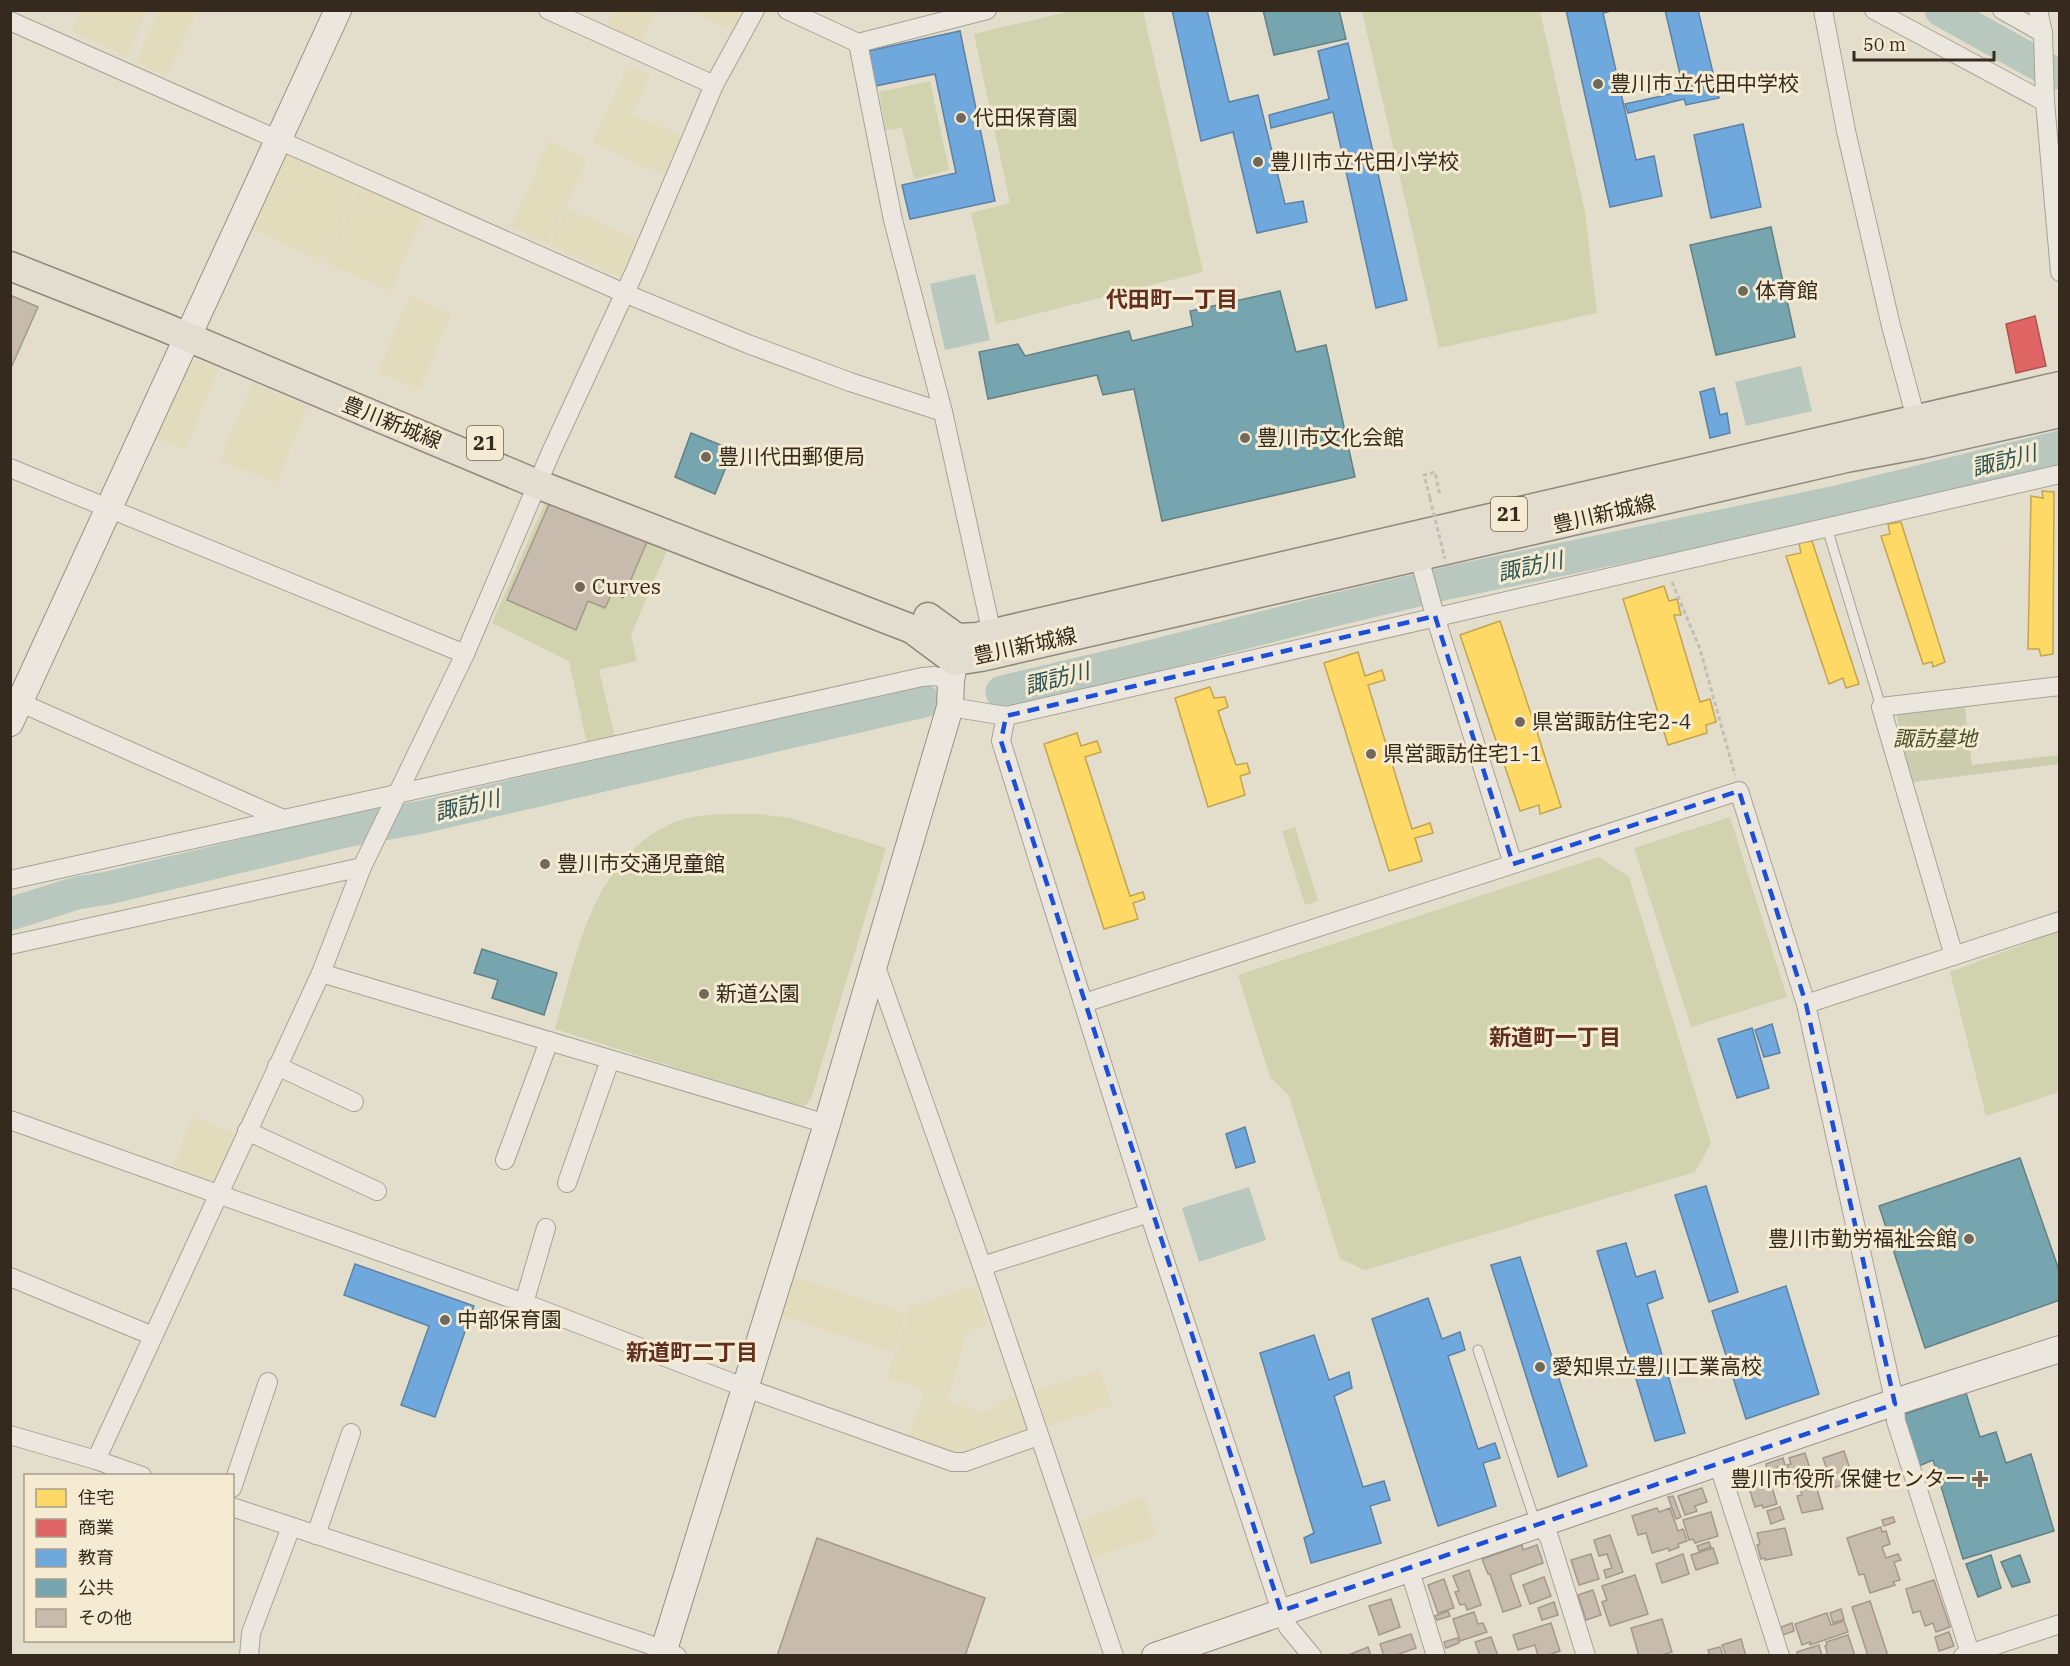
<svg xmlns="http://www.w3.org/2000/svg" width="2070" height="1666" viewBox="0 0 2070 1666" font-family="'IBM Plex Serif','Noto Sans JP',serif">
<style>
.farmland{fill:#e2dcbd}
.green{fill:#d1d3af}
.cemetery{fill:#ccccaf}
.water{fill:#b8c8be}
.homes{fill:#ffd966;stroke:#c3a450;stroke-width:1.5}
.shops{fill:#e06666;stroke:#ad5450;stroke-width:1.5}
.schools{fill:#6fa8dc;stroke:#5e82a3;stroke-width:1.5}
.public{fill:#76a5af;stroke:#638084;stroke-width:1.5}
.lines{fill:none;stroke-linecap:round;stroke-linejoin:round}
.river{stroke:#b8c8be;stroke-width:33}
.building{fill:#c7bbad;stroke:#a3998c;stroke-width:1.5}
.lane-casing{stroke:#a8a296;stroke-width:11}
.street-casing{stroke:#a8a296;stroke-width:20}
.secondary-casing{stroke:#989185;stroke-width:28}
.primary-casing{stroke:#8e877c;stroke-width:31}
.path{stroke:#c4beb5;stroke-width:3;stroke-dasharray:4.5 3;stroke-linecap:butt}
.lane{stroke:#ebe7de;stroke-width:9}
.street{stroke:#ebe7de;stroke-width:18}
.secondary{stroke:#ebe7de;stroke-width:26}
.primary{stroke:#e2ddcf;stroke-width:28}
.path-bridge{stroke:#c4beb5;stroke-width:3;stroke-dasharray:4.5 3;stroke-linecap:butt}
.marked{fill:none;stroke:#1d4ed8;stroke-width:4.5;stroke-dasharray:12 8;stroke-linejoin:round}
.poi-dot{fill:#73695b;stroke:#f4ebd2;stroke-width:2}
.labels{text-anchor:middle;stroke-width:6;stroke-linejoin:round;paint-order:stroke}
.shield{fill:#f4ebd2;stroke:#6f6454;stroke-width:1.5}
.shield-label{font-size:20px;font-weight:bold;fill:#362a1e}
.poi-label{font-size:21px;fill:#362a1e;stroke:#f4ebd2;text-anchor:start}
.street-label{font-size:21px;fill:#362a1e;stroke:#f4ebd2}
.park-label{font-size:21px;font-style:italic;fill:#465226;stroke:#f4ebd2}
.neighbourhood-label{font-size:22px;font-weight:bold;fill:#612f1f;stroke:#f4ebd2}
.water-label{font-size:22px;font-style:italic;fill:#2e5554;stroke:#f4ebd2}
</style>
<rect width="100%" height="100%" fill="#e3ddcc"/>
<g class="farmland">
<polygon points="159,10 197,11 166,76 135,62"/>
<polygon points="80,11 146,10 147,11 127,57 71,31"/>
<polygon points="614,11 656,11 641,44 606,28"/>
<polygon points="692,11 742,10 742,11 732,31"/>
<polygon points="628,65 650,75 632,114 681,136 663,175 593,143"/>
<polygon points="549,141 587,159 548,244 511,227"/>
<polygon points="291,154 358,183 325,262 250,228 281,158"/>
<polygon points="360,184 424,212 391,291 326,263"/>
<polygon points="566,208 639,241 622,278 550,245"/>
<polygon points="409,296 451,313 420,389 378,372"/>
<polygon points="198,360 218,370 185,450 157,439 189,365"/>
<polygon points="252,383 308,406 276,483 220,460"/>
<polygon points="193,1117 235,1133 216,1178 210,1181 172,1166"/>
<polygon points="792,1276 906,1313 893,1352 779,1315"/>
<polygon points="976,1286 988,1326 967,1331 948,1399 887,1377 910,1307"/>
<polygon points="1100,1370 1112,1405 1047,1426 1035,1391"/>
<polygon points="924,1393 984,1413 1016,1395 1027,1425 1023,1436 957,1456 907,1439"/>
<polygon points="1143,1497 1157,1535 1093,1558 1079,1521"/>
</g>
<g class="green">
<polygon points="1075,10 1143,11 1203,272 996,324 971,213 1010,203 974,34"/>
<polygon points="1362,11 1540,11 1585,212 1597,313 1439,348"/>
<polygon points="930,81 949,170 914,179 902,128 886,130 879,92"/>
<polygon points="547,498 667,550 631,635 637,661 599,670 615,737 587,744 569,661 492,623"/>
<path d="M758 814 791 818 886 848 811 1099 802 1108 555 1029C576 959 590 870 659 830 667 826 676 821 684 819 708 813 733 814 758 814Z"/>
<polygon points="1730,817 1787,997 1691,1027 1634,848"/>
<polygon points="1295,827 1318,901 1305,905 1282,831"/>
<polygon points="1599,857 1629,877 1711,1143 1695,1172 1365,1270 1340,1259 1289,1096 1270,1077 1238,975"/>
<polygon points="2059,931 2059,1092 1986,1116 1950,972"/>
</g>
<polygon class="cemetery" points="1964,701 1972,765 2059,755 2059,764 1905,783 1896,708"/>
<g class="water">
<polygon points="975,274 990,340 945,350 930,284"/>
<polygon points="1801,366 1812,411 1746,426 1735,382"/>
<polygon points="1249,1187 1266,1240 1199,1262 1182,1208"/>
</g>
<g class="homes">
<polygon points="2042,491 2054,492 2053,654 2041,656 2039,649 2028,649 2031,496 2043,498"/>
<polygon points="1901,522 1945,662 1933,667 1932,662 1923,664 1881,536 1890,534 1888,524"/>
<polygon points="1812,541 1859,684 1846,688 1843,678 1829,684 1786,556 1801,553 1799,543"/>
<polygon points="1664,586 1669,601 1677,599 1681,615 1674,615 1700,702 1710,699 1716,722 1706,725 1707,733 1668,745 1623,599"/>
<polygon points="1500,621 1532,717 1546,713 1551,727 1537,732 1561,807 1540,814 1539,805 1520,811 1460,635"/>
<polygon points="1358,652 1365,676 1382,670 1385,680 1368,685 1412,829 1430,823 1433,833 1415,838 1422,861 1389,871 1324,663"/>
<polygon points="1210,687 1214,698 1225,697 1228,707 1218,711 1236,765 1247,763 1250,773 1240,776 1245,795 1208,807 1175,698"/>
<polygon points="1077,733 1081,746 1097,741 1101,752 1085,757 1130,896 1143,892 1145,899 1133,903 1138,919 1104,929 1044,744"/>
</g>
<polygon class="shops" points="2035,316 2046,366 2016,373 2006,324"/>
<g class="schools">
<polygon points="1172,10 1207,10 1229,102 1258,95 1285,204 1303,201 1307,222 1257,233 1233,132 1201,141"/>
<polygon points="1566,10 1615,10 1603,13 1636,160 1654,156 1662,196 1610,207"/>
<polygon points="1665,10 1698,10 1719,98 1686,105 1684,99 1628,113 1625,104 1684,91"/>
<polygon points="960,31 995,201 910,219 902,185 956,173 935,74 875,86 868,51"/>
<polygon points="1348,43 1407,300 1376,308 1333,112 1271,128 1269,115 1329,99 1318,51"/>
<polygon points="1743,124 1761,207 1711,218 1694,135"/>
<polygon points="1714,388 1720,415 1727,413 1730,433 1710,438 1700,392"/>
<polygon points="1772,1024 1780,1053 1764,1057 1755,1030"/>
<polygon points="1752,1028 1769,1088 1737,1098 1718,1039"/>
<polygon points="1245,1127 1255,1162 1236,1168 1226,1134"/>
<polygon points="1706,1186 1738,1292 1709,1302 1675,1195"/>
<polygon points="1626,1243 1636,1277 1655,1271 1663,1298 1647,1304 1685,1433 1655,1441 1597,1251"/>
<polygon points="1520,1257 1587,1466 1558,1477 1491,1265"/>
<polygon points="355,1264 474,1306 435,1417 401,1405 429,1326 344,1295"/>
<polygon points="1786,1286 1819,1394 1746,1419 1712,1311"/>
<polygon points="1428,1298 1442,1339 1460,1332 1465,1350 1448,1356 1478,1449 1495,1443 1500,1458 1483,1463 1496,1506 1438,1526 1372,1319"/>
<polygon points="1314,1335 1329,1380 1349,1372 1352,1388 1334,1396 1363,1487 1384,1481 1390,1500 1370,1506 1381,1543 1311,1563 1304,1538 1314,1533 1260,1353"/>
</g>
<g class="public">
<polygon points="1263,10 1339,10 1346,39 1274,55"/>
<polygon points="1771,227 1795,337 1716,355 1690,245"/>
<polygon points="1280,291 1296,352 1326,345 1355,477 1162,521 1134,389 1103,395 1097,375 988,399 979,352 1018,344 1025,356 1129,331 1132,341 1193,326 1190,311"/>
<polygon points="691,433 733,450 715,494 675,477"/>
<polygon points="482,949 557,973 544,1015 492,998 498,980 474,973"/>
<polygon points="2020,1158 2060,1273 2060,1300 1925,1348 1879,1206"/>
<polygon points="1966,1393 1980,1437 1996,1432 2006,1463 2031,1454 2054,1531 1963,1559 1933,1460 1919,1466 1902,1415"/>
<polygon points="1991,1555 2001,1588 1978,1597 1966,1564"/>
<polygon points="2020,1555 2030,1582 2012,1587 2001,1562"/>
</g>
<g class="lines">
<g class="river">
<polyline points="1941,10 2054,73"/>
<polyline points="1002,692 1137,660 1325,612 1452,582 1837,502 2060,447"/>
<polyline points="10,914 77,893 108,888 350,830 422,817 924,701"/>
</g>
</g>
<g class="building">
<polygon points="10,295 38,307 10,370"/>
<polygon points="551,500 647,542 623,598 612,593 605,608 588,601 576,630 507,600"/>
<polygon points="1844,1451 1854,1481 1833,1488 1823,1458"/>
<polygon points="1805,1453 1813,1478 1793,1484 1787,1465 1791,1464 1789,1458"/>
<polygon points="1783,1458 1785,1465 1768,1471 1766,1464"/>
<polygon points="1762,1470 1764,1475 1768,1474 1777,1504 1763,1508 1762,1505 1755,1507 1745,1475"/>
<polygon points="1815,1483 1823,1509 1802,1513 1797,1496 1802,1495 1800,1487"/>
<polygon points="1702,1488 1707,1502 1695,1506 1697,1511 1685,1515 1678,1496"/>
<polygon points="1673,1496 1681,1517 1676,1519 1668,1497"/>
<polygon points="1780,1507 1784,1519 1771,1524 1767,1511"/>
<polygon points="1657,1508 1659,1512 1670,1508 1678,1531 1683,1529 1687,1541 1678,1544 1679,1547 1669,1551 1668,1548 1652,1553 1646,1533 1638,1535 1632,1516"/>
<polygon points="1711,1512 1718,1536 1695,1543 1693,1539 1689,1540 1683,1520"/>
<polygon points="1893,1517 1895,1522 1884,1526 1882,1520"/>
<polygon points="1881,1527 1882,1532 1886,1531 1890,1544 1882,1547 1886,1558 1898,1554 1901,1560 1894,1562 1900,1580 1893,1582 1895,1585 1870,1593 1864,1574 1859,1575 1847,1538"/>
<polygon points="1785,1528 1792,1555 1765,1560 1765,1558 1761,1559 1757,1545 1760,1544 1757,1533"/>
<polygon points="1610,1535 1623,1572 1606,1578 1604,1570 1612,1568 1607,1554 1599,1556 1594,1540"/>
<polygon points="817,1538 985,1598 965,1656 777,1656"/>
<polygon points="1709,1542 1711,1547 1699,1551 1697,1546"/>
<polygon points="1522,1545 1523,1550 1537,1545 1543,1563 1510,1575 1521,1606 1503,1612 1490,1574 1488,1574 1482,1559"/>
<polygon points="1713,1548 1718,1563 1696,1570 1691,1555"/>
<polygon points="1591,1554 1599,1579 1579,1585 1571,1560"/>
<polygon points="1683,1554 1689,1574 1662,1583 1656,1564"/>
<polygon points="1469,1570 1481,1605 1467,1610 1465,1604 1460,1605 1455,1592 1459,1591 1453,1576"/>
<polygon points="1635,1575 1648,1614 1610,1626 1602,1602 1607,1600 1602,1586"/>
<polygon points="1544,1577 1551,1596 1530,1604 1523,1585"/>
<polygon points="1444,1579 1454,1608 1438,1613 1428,1585"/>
<polygon points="1934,1580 1950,1627 1936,1632 1933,1623 1925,1626 1920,1611 1913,1613 1906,1589"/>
<polygon points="1593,1590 1601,1615 1586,1620 1578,1595"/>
<polygon points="1391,1599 1400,1627 1379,1635 1369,1606"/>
<polygon points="1870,1601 1888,1656 1868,1656 1852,1607"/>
<polygon points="1554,1602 1558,1615 1542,1620 1538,1608"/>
<polygon points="1841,1609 1844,1619 1833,1623 1830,1613"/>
<polygon points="1448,1611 1450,1616 1437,1620 1435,1616"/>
<polygon points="1474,1612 1478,1624 1483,1623 1487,1632 1460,1641 1453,1619"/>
<polygon points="1827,1613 1831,1625 1844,1621 1848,1632 1810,1645 1810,1642 1802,1645 1795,1624"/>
<polygon points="1662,1619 1672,1652 1659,1656 1639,1656 1631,1628"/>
<polygon points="1551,1623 1560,1651 1546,1656 1538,1656 1535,1645 1518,1650 1513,1635"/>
<polygon points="1792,1623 1794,1631 1783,1635 1781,1627"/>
<polygon points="1949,1632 1954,1646 1939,1651 1935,1637"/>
<polygon points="1411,1634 1416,1648 1394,1656 1384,1656 1380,1644"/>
<polygon points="1848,1635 1855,1656 1828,1656 1825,1646 1827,1645 1826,1642"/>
<polygon points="1491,1637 1498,1656 1480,1656 1475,1642"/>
<polygon points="1457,1638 1459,1643 1446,1648 1444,1642"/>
<polygon points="1741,1639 1746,1656 1726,1656 1722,1645"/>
<polygon points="1819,1645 1822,1656 1798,1656 1797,1652"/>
<polygon points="1368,1647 1371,1656 1346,1656"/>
<polygon points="1720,1647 1723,1656 1710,1656 1708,1650"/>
</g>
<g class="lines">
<defs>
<g id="lane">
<polyline points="1827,528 1881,707"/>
<polyline points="1478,1350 1533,1515 1538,1523"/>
</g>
<g id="street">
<polyline points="548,10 714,85"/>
<polyline points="787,10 858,43 987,10"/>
<polyline points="1823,10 1846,131 1891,326 1919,430"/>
<polyline points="1874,10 2045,102 2043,33 2038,10"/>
<polyline points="2002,10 2043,33"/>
<polyline points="10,21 624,293 748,344 850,382 943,412"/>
<polyline points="858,43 893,220 943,412 992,634"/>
<polyline points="2045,102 2060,272"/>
<polyline points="10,468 465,654"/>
<polyline points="1416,546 1435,616 1513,864"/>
<polyline points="10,698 283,819"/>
<polyline points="950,707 1006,716 2060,474"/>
<polyline points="1006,716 1001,741 1149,1213 1281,1611 1288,1627 1312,1656"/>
<polyline points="10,880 922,677 935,676 951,681"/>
<polyline points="10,945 362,867"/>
<polyline points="1954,956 1881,707 2060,686"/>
<polyline points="875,964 982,1266 1114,1656"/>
<polyline points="321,973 827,1124"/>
<polyline points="1084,1003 1739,791 1806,1004 1895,1404 1896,1421 1971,1656"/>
<polyline points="1806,1004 2060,921"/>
<polyline points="277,1066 354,1102"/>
<polyline points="10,1120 524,1303 746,1388 953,1462 965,1462 1038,1436"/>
<polyline points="247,1131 377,1191"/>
<polyline points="505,1160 549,1041"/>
<polyline points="567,1183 610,1060"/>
<polyline points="982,1266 1149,1213"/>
<polyline points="10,1277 153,1336"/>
<polyline points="524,1303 546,1228"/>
<polyline points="10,1435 96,1460 142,1476"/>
<polyline points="96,1460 321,973 362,867 465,654 551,452 635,271 714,85 755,10"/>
<polyline points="1718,1463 1780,1656"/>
<polyline points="232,1488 268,1382"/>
<polyline points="232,1507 648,1644 677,1656"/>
<polyline points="1540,1525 1549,1537 1586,1656"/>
<polyline points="316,1535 351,1433"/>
<polyline points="1409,1568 1436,1656"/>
<polyline points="249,1656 251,1633 291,1527"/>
<polyline points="1963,1656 2060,1624"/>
</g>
<g id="secondary">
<polyline points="10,723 338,10"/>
<polyline points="662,1656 827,1124 950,707 951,681 957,640"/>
<polyline points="1155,1656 1907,1398 2060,1349"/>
</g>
<g id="primary">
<polyline points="10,266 159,325 537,484 912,629 955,661 981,657 1846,458 1922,444 2060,413"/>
<polyline points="928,617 957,638 977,637 2060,386"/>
</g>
</defs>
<use href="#lane" class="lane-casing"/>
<use href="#street" class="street-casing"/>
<use href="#secondary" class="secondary-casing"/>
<use href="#primary" class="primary-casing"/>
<g class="path">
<polyline points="1430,498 1424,475 1435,472 1440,496"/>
<polyline points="1659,524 1662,547"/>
<polyline points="1672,582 1700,649 1735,775"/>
</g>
<use href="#lane" class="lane"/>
<use href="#street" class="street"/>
<use href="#secondary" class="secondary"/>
<use href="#primary" class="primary"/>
<polyline class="path-bridge" points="1430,498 1445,559"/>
</g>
<path class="marked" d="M1435 616 1513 864 1739 791 1806 1004 1895 1404 1281 1611 1001 741 1006 716Z"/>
<g class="poi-dot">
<circle cx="1598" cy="84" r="6"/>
<circle cx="961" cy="118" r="6"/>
<circle cx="1258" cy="162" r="6"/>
<circle cx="1743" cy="291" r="6"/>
<circle cx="1245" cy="438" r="6"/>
<circle cx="706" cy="457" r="6"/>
<circle cx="580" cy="587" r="6"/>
<circle cx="1520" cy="722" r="6"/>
<circle cx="1371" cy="754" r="6"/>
<circle cx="545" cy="864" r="6"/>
<circle cx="704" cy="994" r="6"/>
<circle cx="1969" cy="1239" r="6"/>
<circle cx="445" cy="1320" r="6"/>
<circle cx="1540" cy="1367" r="6"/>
<path d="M1977 1470h6v6h6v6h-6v6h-6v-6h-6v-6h6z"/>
</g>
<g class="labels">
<g class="shield">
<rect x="467" y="426" width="36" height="34" rx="4.5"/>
<rect x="1491" y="497" width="36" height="34" rx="4.5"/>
</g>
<g class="shield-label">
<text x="485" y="450">21</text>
<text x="1509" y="521">21</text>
</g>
<g class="poi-label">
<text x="1610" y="91">豊川市立代田中学校</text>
<text x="973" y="125">代田保育園</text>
<text x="1270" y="169">豊川市立代田小学校</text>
<text x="1755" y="298">体育館</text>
<text x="1257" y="445">豊川市文化会館</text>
<text x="718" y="464">豊川代田郵便局</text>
<text x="592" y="594">Curves</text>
<text x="1532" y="729">県営諏訪住宅2-4</text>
<text x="1383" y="761">県営諏訪住宅1-1</text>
<text x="557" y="871">豊川市交通児童館</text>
<text x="716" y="1001">新道公園</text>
<text x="1957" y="1246" text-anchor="end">豊川市勤労福祉会館</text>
<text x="457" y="1327">中部保育園</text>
<text x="1552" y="1374">愛知県立豊川工業高校</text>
<text x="1966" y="1486" text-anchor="end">豊川市役所 保健センター</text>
</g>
<g class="street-label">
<text transform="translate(392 423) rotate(22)" y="7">豊川新城線</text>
<text transform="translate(1604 514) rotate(-13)" y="7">豊川新城線</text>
<text transform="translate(1025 646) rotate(-12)" y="7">豊川新城線</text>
</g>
<g class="park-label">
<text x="1935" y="746">諏訪墓地</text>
</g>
<g class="neighbourhood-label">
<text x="1172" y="307">代田町一丁目</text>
<text x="1555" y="1045">新道町一丁目</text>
<text x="692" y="1360">新道町二丁目</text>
</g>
<g class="water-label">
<text transform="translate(2004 460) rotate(-14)" y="8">諏訪川</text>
<text transform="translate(1530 566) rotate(-12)" y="8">諏訪川</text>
<text transform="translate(1057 678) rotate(-14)" y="8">諏訪川</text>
<text transform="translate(467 805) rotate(-13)" y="8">諏訪川</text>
</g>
</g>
<rect width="2070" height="1666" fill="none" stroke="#362a1e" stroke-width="24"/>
<rect x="24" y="1474" width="210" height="168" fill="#f4ebd2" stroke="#a89e8a" stroke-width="1.5"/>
<rect x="36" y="1489" width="30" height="18" fill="#ffd966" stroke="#a89e8a" stroke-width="1.5"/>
<text x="78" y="1504" font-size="18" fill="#362a1e">住宅</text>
<rect x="36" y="1519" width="30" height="18" fill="#e06666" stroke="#a89e8a" stroke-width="1.5"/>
<text x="78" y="1534" font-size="18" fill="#362a1e">商業</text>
<rect x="36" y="1549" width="30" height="18" fill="#6fa8dc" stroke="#a89e8a" stroke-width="1.5"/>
<text x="78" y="1564" font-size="18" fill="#362a1e">教育</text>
<rect x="36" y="1579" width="30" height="18" fill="#76a5af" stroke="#a89e8a" stroke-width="1.5"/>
<text x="78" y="1594" font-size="18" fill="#362a1e">公共</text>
<rect x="36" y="1609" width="30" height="18" fill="#c7bbad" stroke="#a89e8a" stroke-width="1.5"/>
<text x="78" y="1624" font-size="18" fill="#362a1e">その他</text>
<path d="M1854 51v9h140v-9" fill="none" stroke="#362a1e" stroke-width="3"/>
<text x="1863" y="51" font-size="18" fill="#362a1e" stroke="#f4ebd2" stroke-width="4.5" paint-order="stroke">50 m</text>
</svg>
